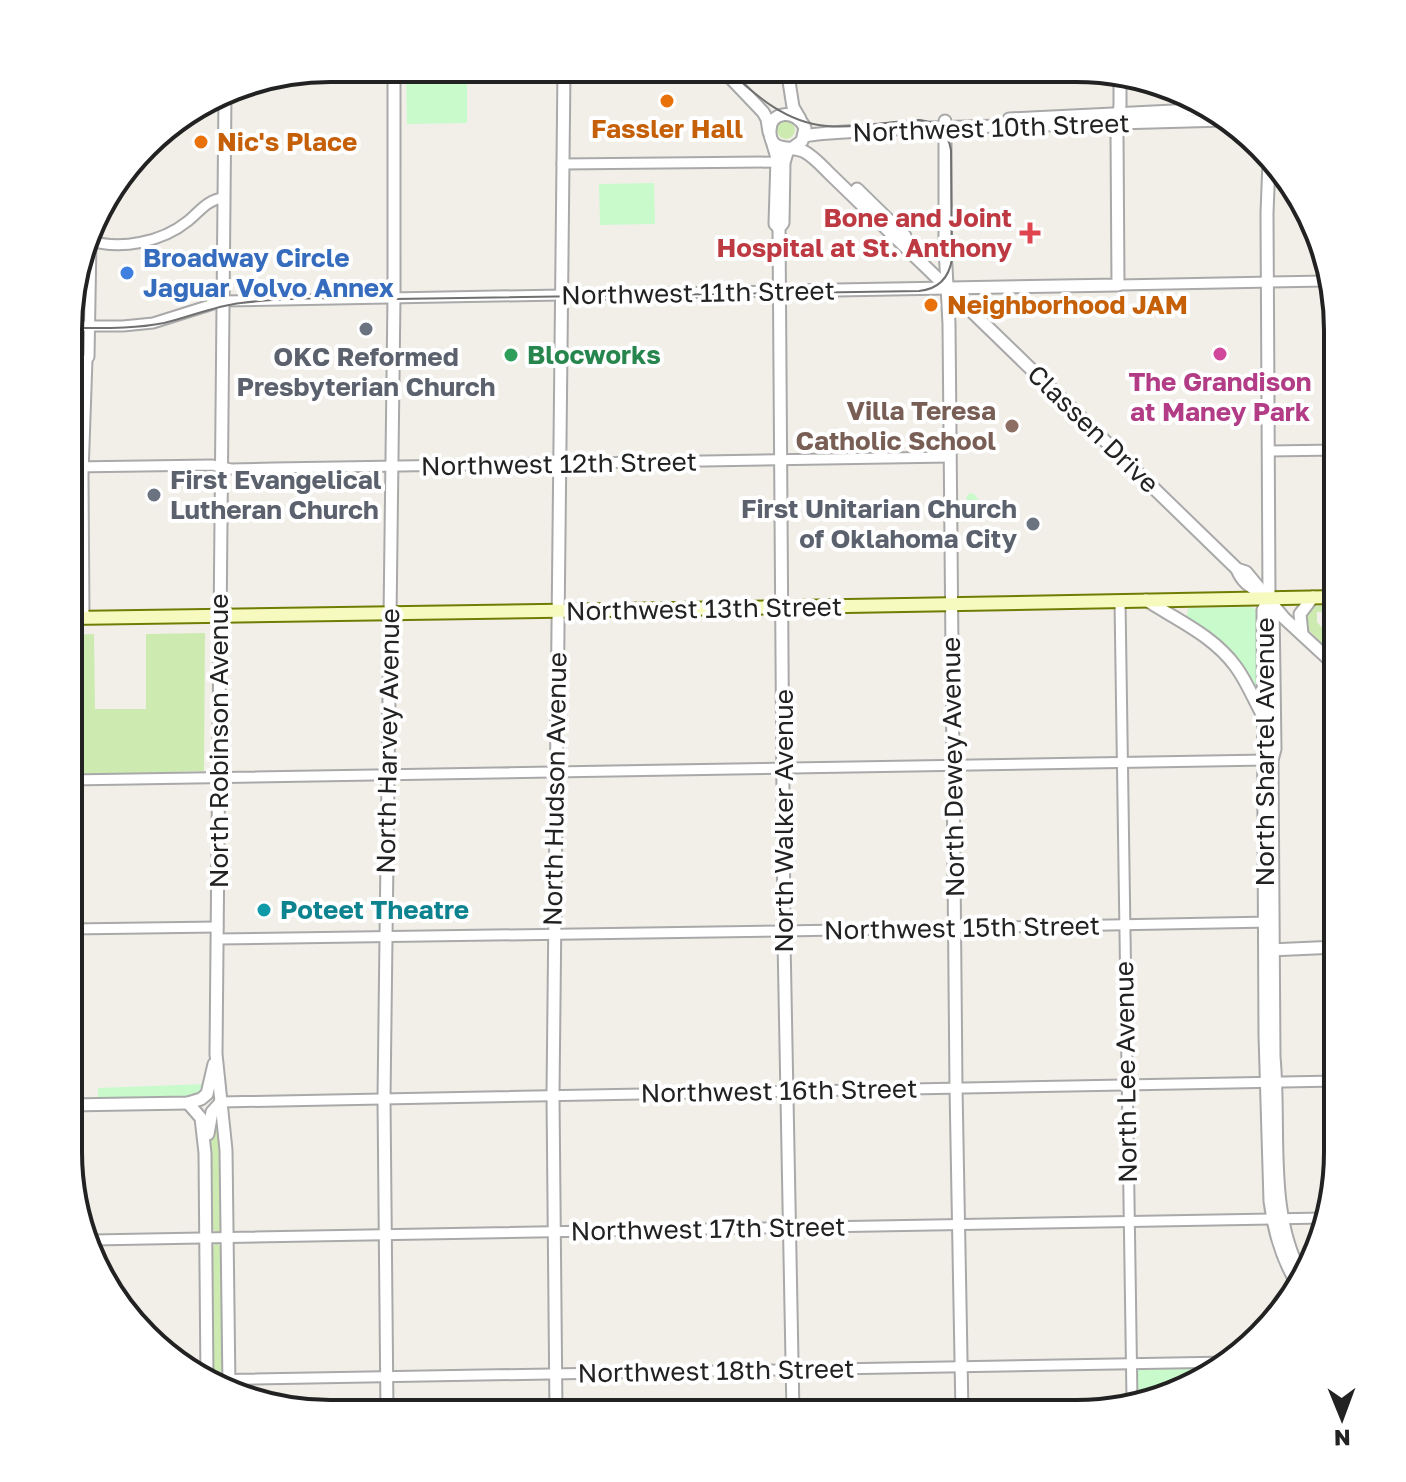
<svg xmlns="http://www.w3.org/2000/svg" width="1406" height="1482" viewBox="0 0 1406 1482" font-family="'Golos Text',sans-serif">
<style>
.grass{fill:#cdebb0}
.park{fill:#c8facc}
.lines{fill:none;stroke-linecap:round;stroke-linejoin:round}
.minor-casing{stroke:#a9a9a9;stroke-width:13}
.tertiary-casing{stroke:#a9a9a9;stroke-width:15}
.secondary-casing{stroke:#707d05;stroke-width:16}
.minor{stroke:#fff;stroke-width:9}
.tertiary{stroke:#fff;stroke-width:11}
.secondary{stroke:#f7fabf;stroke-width:12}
.tram{stroke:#707070;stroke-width:2}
.food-dot{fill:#e8710a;stroke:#fff;stroke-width:3}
.health-dot{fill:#e0444e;stroke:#fff;stroke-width:3}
.shop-dot{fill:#3f7fe0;stroke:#fff;stroke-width:3}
.worship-dot{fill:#6b7280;stroke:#fff;stroke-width:3}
.hotel-dot{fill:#d1479c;stroke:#fff;stroke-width:3}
.leisure-dot{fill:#2e9e5b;stroke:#fff;stroke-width:3}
.education-dot{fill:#8d6e63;stroke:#fff;stroke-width:3}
.culture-dot{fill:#0f9aa8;stroke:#fff;stroke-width:3}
.labels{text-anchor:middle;stroke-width:8;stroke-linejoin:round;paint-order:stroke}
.street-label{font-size:26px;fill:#222;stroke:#fff}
.food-label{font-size:26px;font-weight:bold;fill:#c56008;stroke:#fff;text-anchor:start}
.health-label{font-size:26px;font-weight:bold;fill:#be3a42;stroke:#fff;text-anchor:end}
.shop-label{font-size:26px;font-weight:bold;fill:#366cbe;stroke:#fff;text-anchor:start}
.leisure-label{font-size:26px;font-weight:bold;fill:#27864d;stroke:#fff;text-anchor:start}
.worship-label{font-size:26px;font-weight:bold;fill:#5b616d;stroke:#fff}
.hotel-label{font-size:26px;font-weight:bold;fill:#b23c85;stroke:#fff}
.education-label{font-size:26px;font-weight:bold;fill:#785e54;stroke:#fff;text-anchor:end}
.culture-label{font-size:26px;font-weight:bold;fill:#0d838f;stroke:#fff;text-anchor:start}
.rim{fill:none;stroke:#222;stroke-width:4}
</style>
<rect width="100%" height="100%" fill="#f2efe9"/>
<g class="grass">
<circle cx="786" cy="130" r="9"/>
<polygon points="1325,605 1328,607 1329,612 1317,612 1317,622 1336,644 1336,651 1333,655 1304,625 1306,610 1314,606"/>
<polygon points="205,633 204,771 70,775 71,635 94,634 95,709 146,709 146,634"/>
<polygon points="215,1120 223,1156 223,1229 218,1232 212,1230 210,1227 209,1156"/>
<polygon points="215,1244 218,1244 223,1249 224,1369 220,1372 212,1369 210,1251"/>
</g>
<g class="park">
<polygon points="406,70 467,70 467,123 407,124"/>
<polygon points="654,183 655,224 600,225 599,184"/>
<polygon points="970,493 974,494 984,507 972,519 964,510 967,496"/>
<polygon points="1251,607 1258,610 1260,692 1257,693 1187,616 1188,609 1191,608"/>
<polygon points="207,1084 203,1093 190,1098 98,1099 98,1088"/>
<polygon points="1225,1367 1222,1370 1136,1399 1136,1369 1139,1368"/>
</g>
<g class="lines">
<defs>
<g id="minor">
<polyline points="562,164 777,162"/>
<path d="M88 240C120 251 162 242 188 221 200 211 208 199 224 198"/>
<polyline points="1118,285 1326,281"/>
<polyline points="73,326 123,326 153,323 223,301 781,291"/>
<polyline points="1269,451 1337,450"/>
<polyline points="72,467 212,465 231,469 274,468 950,457"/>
<polyline points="1120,601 1132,1400"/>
<polyline points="84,618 83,474 87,359 89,357 91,241"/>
<polyline points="70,780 1267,760"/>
<polyline points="70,929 218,927"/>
<polyline points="218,939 784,931 1271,922"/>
<polyline points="221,1102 1337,1081"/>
<polyline points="93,1240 1323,1218"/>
<polyline points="203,1380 1229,1362"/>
</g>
<g id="tertiary">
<polyline points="722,69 763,112 767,119 769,132"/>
<polyline points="788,75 793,107 800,119"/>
<polyline points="225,94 216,1054 226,1150 229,1388"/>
<polyline points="1009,119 1214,109"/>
<polyline points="945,121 945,248 949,324 956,1087 962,1413"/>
<path d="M804 136C833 131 864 132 893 129L1225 120"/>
<polyline points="772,141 777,158 775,224 779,228"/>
<polyline points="788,149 784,163 783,223 779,228 784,940 793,1413"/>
<path d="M791 149 802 141 805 128C797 109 769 110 770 132 770 154 793 145 805 152 814 157 822 166 829 173L1237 569 1246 572 1284 618 1337 667"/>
<path d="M1269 162 1267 213 1269 598 1263 610V624L1265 1035 1270 1201C1274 1233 1282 1260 1299 1287"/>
<polyline points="857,189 905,236"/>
<polyline points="781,291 1118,285 1117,133 1120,105 1120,74"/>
<path d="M1237 569C1242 582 1249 586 1261 593"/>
<path d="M1146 600C1177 620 1214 636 1236 667 1247 682 1254 700 1263 716"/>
<path d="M1273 604 1275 749 1272 760 1274 1057C1281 1129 1266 1215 1304 1279"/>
<polyline points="1302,634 1300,614 1313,597"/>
<polyline points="1269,950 1337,947"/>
<polyline points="188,1103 201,1118 205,1153 207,1381"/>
<polyline points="69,1105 188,1103 201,1099 207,1094 214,1064"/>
<polyline points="208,1134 212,1112 221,1102"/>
<polyline points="387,1413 384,1099 394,297 394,68"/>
<polyline points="556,1413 553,1095 564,69"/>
</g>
<polyline id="secondary" points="71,618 740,608 1337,597"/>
</defs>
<use href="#minor" class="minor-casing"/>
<use href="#tertiary" class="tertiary-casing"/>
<use href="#secondary" class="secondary-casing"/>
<use href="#minor" class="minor"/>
<use href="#tertiary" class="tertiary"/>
<use href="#secondary" class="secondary"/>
<path class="tram" d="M73 328C103 328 134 329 164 323 190 317 214 306 241 303 289 297 345 298 394 299L919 291C939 289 949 278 952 259L951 150C948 132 938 122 920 120 889 121 858 129 827 126 786 123 755 95 727 69"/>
</g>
<g class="food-dot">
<circle cx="667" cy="101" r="8"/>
<circle cx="201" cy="142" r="8"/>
<circle cx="931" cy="305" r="8"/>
</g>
<path class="health-dot" d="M1026 221h8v8h8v8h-8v8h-8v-8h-8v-8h8z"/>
<circle class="shop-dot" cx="127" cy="273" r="8"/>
<g class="worship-dot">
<circle cx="366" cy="329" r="8"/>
<circle cx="154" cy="495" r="8"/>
<circle cx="1033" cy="524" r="8"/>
</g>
<circle class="hotel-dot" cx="1220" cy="354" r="8"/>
<circle class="leisure-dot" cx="511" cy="355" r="8"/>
<circle class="education-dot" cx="1012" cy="426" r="8"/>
<circle class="culture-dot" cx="264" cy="910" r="8"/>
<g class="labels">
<g class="street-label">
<text transform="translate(991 128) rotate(-2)" y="9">Northwest 10th Street</text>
<text transform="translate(698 293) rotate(-1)" y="9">Northwest 11th Street</text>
<text transform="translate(1093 429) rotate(44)" y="9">Classen Drive</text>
<text transform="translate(559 464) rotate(-1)" y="9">Northwest 12th Street</text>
<text transform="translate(704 609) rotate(-1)" y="9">Northwest 13th Street</text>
<text transform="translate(219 741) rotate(-90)" y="9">North Robinson Avenue</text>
<text transform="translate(388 741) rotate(-89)" y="9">North Harvey Avenue</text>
<text transform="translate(1265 752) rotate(-90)" y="9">North Shartel Avenue</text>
<text transform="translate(953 767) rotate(-91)" y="9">North Dewey Avenue</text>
<text transform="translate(555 789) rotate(-89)" y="9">North Hudson Avenue</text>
<text transform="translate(784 821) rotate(-90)" y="9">North Walker Avenue</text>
<text transform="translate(962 928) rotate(-1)" y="9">Northwest 15th Street</text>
<text transform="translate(1126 1072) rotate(-91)" y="9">North Lee Avenue</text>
<text transform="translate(779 1091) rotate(-1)" y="9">Northwest 16th Street</text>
<text transform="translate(708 1229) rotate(-1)" y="9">Northwest 17th Street</text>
<text transform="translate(716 1371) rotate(-1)" y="9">Northwest 18th Street</text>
</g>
<g class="food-label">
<text x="667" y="138" text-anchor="middle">Fassler Hall</text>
<text x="217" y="151">Nic's Place</text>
<text x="947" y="314">Neighborhood JAM</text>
</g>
<g class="health-label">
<text x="1012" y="227">Bone and Joint<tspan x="1012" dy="30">Hospital at St. Anthony</tspan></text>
</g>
<g class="shop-label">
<text x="143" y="267">Broadway Circle<tspan x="143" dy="30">Jaguar Volvo Annex</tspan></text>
</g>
<g class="leisure-label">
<text x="527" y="364">Blocworks</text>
</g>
<g class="worship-label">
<text x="366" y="366">OKC Reformed<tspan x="366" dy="30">Presbyterian Church</tspan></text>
<text x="170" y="489" text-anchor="start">First Evangelical<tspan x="170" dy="30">Lutheran Church</tspan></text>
<text x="1017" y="518" text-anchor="end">First Unitarian Church<tspan x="1017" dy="30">of Oklahoma City</tspan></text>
</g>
<g class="hotel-label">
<text x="1220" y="391">The Grandison<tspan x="1220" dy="30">at Maney Park</tspan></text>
</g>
<g class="education-label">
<text x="996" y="420">Villa Teresa<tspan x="996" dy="30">Catholic School</tspan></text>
</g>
<g class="culture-label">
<text x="280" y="919">Poteet Theatre</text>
</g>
</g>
<path d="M0 0H1406V1482H0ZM330 82H1076A248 248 0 0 1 1324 330V1152A248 248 0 0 1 1076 1400H330A248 248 0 0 1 82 1152V330A248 248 0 0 1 330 82Z" fill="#fff" fill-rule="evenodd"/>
<path class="rim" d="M330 82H1076A248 248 0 0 1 1324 330V1152A248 248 0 0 1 1076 1400H330A248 248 0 0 1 82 1152V330A248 248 0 0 1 330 82Z"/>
<g transform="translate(1342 1418) rotate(179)" stroke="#ffffff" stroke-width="6" paint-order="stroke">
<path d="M0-6L14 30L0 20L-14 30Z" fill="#222222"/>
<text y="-12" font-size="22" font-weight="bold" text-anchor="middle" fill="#222222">N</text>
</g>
</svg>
